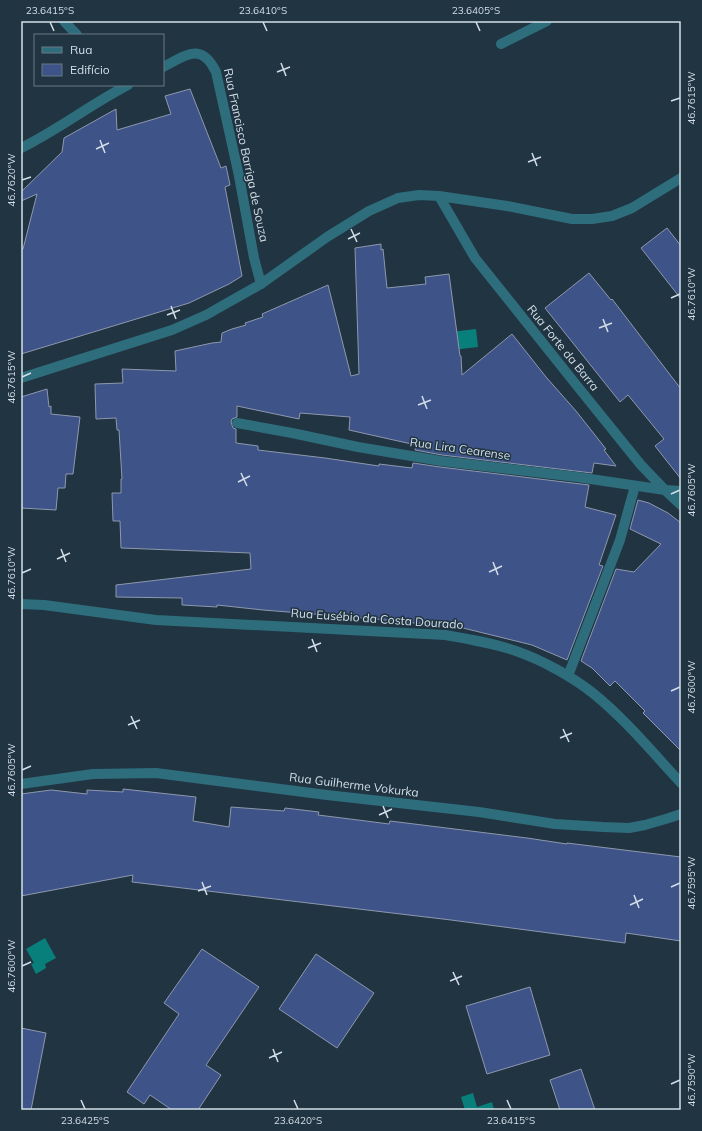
<svg xmlns="http://www.w3.org/2000/svg" width="702" height="1131" viewBox="0 0 702 1131" font-family="Mulish,sans-serif">
<style>
.water{fill:#097f7b}
.building{fill:#3e5388;stroke:#8e98ae}
.lines{fill:none;stroke-linecap:round;stroke-linejoin:round}
.minor{stroke:#2e6d7c;stroke-width:10}
.ticks{fill:none;stroke:#d3dfe8;stroke-width:1.5}
.labels{text-anchor:middle;stroke-width:3;stroke-linejoin:round;paint-order:stroke}
.street-label{font-size:12px;fill:#d3dfe8;stroke:#213441}
.neatline{fill:none;stroke:#d3dfe8;stroke-width:1.5}
.ticks-label{font-size:10px;text-anchor:middle;fill:#d3dfe8}
</style>
<rect width="100%" height="100%" fill="#213441"/>
<g class="water">
<polygon points="476,329 478,347 444,351 442,333"/>
<polygon points="45,938 56,958 45,964 46,968 36,974 31,964 34,963 26,949"/>
<polygon points="473,1093 477,1107 492,1102 494,1110 465,1110 461,1097"/>
</g>
<g class="building">
<polygon points="190,89 221,168 226,166 230,185 225,187 242,276 229,284 189,303 21,354 21,248 23,249 37,194 21,201 21,192 62,152 64,138 116,109 117,130 171,114 165,96"/>
<polygon points="667,228 681,246 681,299 641,248"/>
<polygon points="381,244 381,250 383,249 387,288 426,284 425,277 449,274 460,356 461,356 462,375 512,334 546,377 576,411 606,449 604,450 616,466 594,463 592,473 442,455 415,450 416,445 349,430 350,417 300,413 299,419 237,406 237,417 232,419 231,422 233,428 236,429 236,443 258,446 258,450 325,458 379,466 379,464 412,468 413,463 440,467 589,485 585,507 616,515 599,565 603,566 567,660 532,645 463,628 375,619 263,610 217,605 217,607 182,605 182,598 116,597 116,585 251,569 250,553 121,548 120,521 113,521 112,493 121,493 121,479 122,479 119,430 117,430 116,418 96,419 95,384 123,383 122,369 176,371 175,351 212,343 221,342 222,333 232,329 246,325 245,323 263,317 262,314 328,285 351,376 359,374 355,248"/>
<polygon points="589,273 611,300 612,299 681,389 681,479 655,446 664,439 628,395 620,402 545,308"/>
<polygon points="47,389 49,407 51,406 51,414 80,417 73,474 66,474 65,488 58,488 56,510 21,508 21,397"/>
<polygon points="638,500 649,503 668,513 681,523 681,751 643,713 645,711 615,681 610,686 592,668 581,661 616,569 634,572 661,544 630,529"/>
<polygon points="123,789 196,797 193,821 229,827 231,807 284,811 285,808 319,812 318,815 366,821 389,824 390,821 527,838 567,844 567,843 681,857 681,941 626,933 625,943 451,920 132,882 133,875 21,896 21,794 51,790 87,794 87,790 123,792"/>
<polygon points="202,949 259,987 206,1065 221,1075 198,1110 172,1110 150,1095 144,1104 127,1092 179,1014 164,1003"/>
<polygon points="316,954 374,993 337,1048 279,1009"/>
<polygon points="530,987 550,1055 487,1074 466,1006"/>
<polygon points="21,1028 46,1033 31,1110 21,1110"/>
<polygon points="581,1069 595,1110 560,1110 550,1080"/>
</g>
<g class="lines">
<g class="minor">
<polyline points="64,21 77,35"/>
<polyline points="501,44 547,21"/>
<path d="M163 67C185 56 201 41 216 72L239 176 254 258 261 284"/>
<path d="M21 148C58 130 91 104 128 85"/>
<polyline points="439,196 475,258 578,387 641,465 665,490 681,505"/>
<polyline points="21,378 172,330 206,315 261,284 327,237 369,211 398,198 419,195 439,196 507,206 572,219 592,219 612,216 632,208 681,178"/>
<polyline points="237,423 292,433 358,447 441,461 577,477 665,490 681,491"/>
<path d="M21 604 44 605 156 620 445 635C469 639 493 643 516 651 542 660 573 677 594 694 626 720 653 753 681 783"/>
<polyline points="568,676 620,540 635,486"/>
<polyline points="21,784 93,774 156,773 327,795 479,812 555,824 603,827 629,828 645,825 669,818 681,814"/>
</g>
</g>
<path class="ticks" d="M50 22 54 31M263 22 267 31M476 22 480 31M281 63 286 76M277 72 290 67M671 101 680 98M100 140 105 153M96 149 109 143M532 153 537 166M528 162 541 157M22 180 31 177M351 229 357 242M348 239 360 233M671 298 680 294M171 306 176 319M167 315 180 310M603 319 608 332M599 328 612 323M22 377 31 373M422 396 427 409M418 405 431 400M241 473 247 486M238 482 250 476M671 494 680 490M61 549 66 562M57 559 70 553M493 562 498 575M489 572 502 566M22 573 31 569M312 639 317 652M308 648 321 643M671 691 680 687M131 716 137 729M128 725 140 720M563 729 569 742M560 738 572 733M22 770 31 766M383 806 388 818M379 815 392 809M202 882 207 895M671 887 680 883M198 891 211 886M634 895 639 908M630 905 643 899M22 966 31 962M453 972 459 985M450 981 462 976M273 1049 278 1062M269 1058 282 1052M671 1084 680 1080M81 1100 85 1109M294 1100 298 1109M507 1100 511 1109"/>
<g class="labels">
<g class="street-label">
<text transform="translate(246 155) rotate(78)" y="4">Rua Francisco Barriga de Souza</text>
<text transform="translate(563 348) rotate(51)" y="4">Rua Forte da Barra</text>
<text transform="translate(460 449) rotate(8)" y="4">Rua Lira Cearense</text>
<text transform="translate(377 619) rotate(4)" y="4">Rua Eusébio da Costa Dourado</text>
<text transform="translate(354 785) rotate(7)" y="4">Rua Guilherme Vokurka</text>
</g>
</g>
<rect width="702" height="1131" fill="none" stroke="#213441" stroke-width="44"/>
<rect x="34" y="34" width="130" height="52" fill="#213441" stroke="#687884"/>
<rect x="42" y="47" width="20" height="6" fill="#2e6d7c" stroke="#687884"/>
<text x="70" y="54" font-size="12" fill="#d3dfe8">Rua</text>
<rect x="42" y="64" width="20" height="12" fill="#3e5388" stroke="#687884"/>
<text x="70" y="74" font-size="12" fill="#d3dfe8">Edifício</text>
<rect x="22" y="22" width="658" height="1087" class="neatline"/>
<g class="ticks-label">
<text x="50" y="14">23.6415°S</text>
<text x="263" y="14">23.6410°S</text>
<text x="476" y="14">23.6405°S</text>
<text transform="translate(691 98) rotate(-90)" y="4">46.7615°W</text>
<text transform="translate(11 180) rotate(-90)" y="4">46.7620°W</text>
<text transform="translate(691 294) rotate(-90)" y="4">46.7610°W</text>
<text transform="translate(11 377) rotate(-90)" y="4">46.7615°W</text>
<text transform="translate(691 490) rotate(-90)" y="4">46.7605°W</text>
<text transform="translate(11 573) rotate(-90)" y="4">46.7610°W</text>
<text transform="translate(691 687) rotate(-90)" y="4">46.7600°W</text>
<text transform="translate(11 770) rotate(-90)" y="4">46.7605°W</text>
<text transform="translate(691 883) rotate(-90)" y="4">46.7595°W</text>
<text transform="translate(11 966) rotate(-90)" y="4">46.7600°W</text>
<text transform="translate(691 1080) rotate(-90)" y="4">46.7590°W</text>
<text x="85" y="1124">23.6425°S</text>
<text x="298" y="1124">23.6420°S</text>
<text x="511" y="1124">23.6415°S</text>
</g>
</svg>
